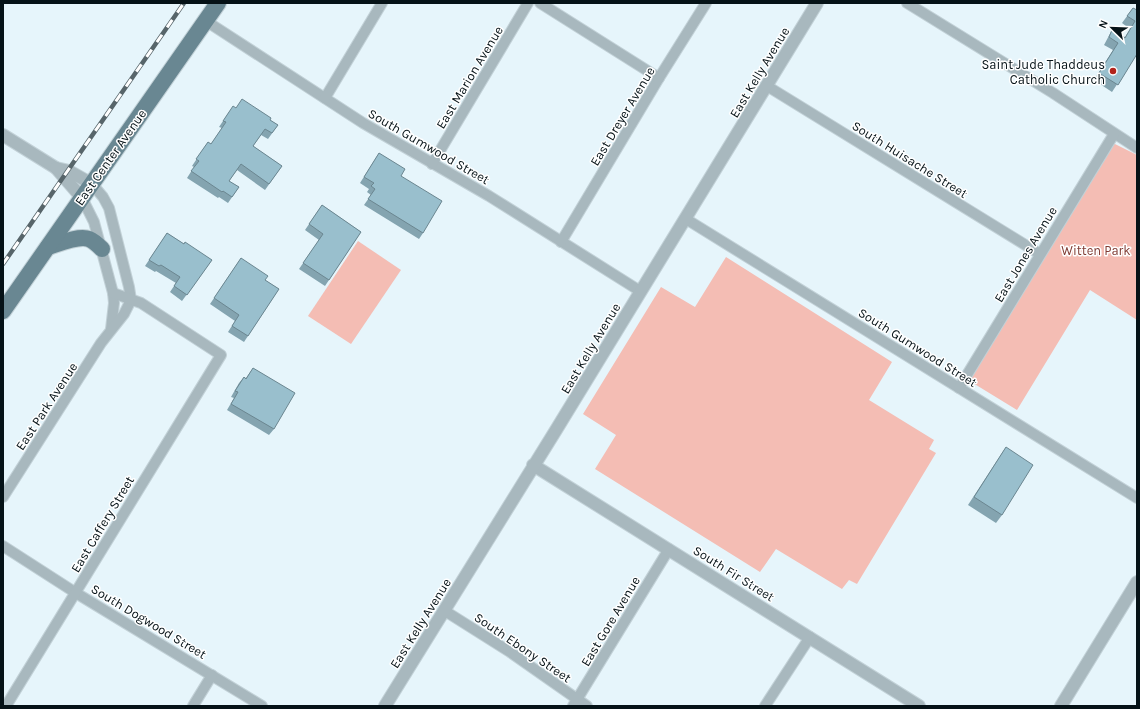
<svg xmlns="http://www.w3.org/2000/svg" width="1140" height="709" viewBox="0 0 1140 709" font-family="Karla,sans-serif">
<style>
.green{fill:#f4bdb4}
.lines{fill:none;stroke-linecap:round;stroke-linejoin:round}
.minor-casing{stroke:#c2d1d7;stroke-width:12}
.tertiary-casing{stroke:#c2d1d7;stroke-width:14}
.primary-casing{stroke:#c2d1d7;stroke-width:18}
.minor{stroke:#a8b8be;stroke-width:10}
.tertiary{stroke:#a8b8be;stroke-width:12}
.primary{stroke:#698792;stroke-width:16}
.rail-casing{stroke:#57656a;stroke-width:4.5}
.rail{stroke:#fff;stroke-width:3;stroke-dasharray:9;stroke-linecap:butt}
.wall{fill:#84a4b0}
.building{fill:#99bfcd;stroke:#6b8690}
.poi-dot{fill:#b2231b;stroke:#fff;stroke-width:1.5}
.labels{text-anchor:middle;stroke-width:3;stroke-linejoin:round;paint-order:stroke}
.poi-label{font-size:13px;fill:#051217;stroke:#fff;text-anchor:end}
.street-label{font-size:13px;fill:#051217;stroke:#fff}
.park-label{font-size:13px;fill:#7f3a32;stroke:#fff}
</style>
<rect width="100%" height="100%" fill="#e6f5fb"/>
<g class="green">
<polygon points="1115,144 1137,155 1137,320 1090,290 1017,410 968,380 1111,145"/>
<polygon points="358,241 401,270 351,344 308,316"/>
<polygon points="726,257 892,362 869,400 934,440 929,449 936,453 857,584 849,580 842,589 776,549 760,572 595,469 616,435 583,414 661,287 695,307"/>
</g>
<g class="lines">
<defs>
<g id="minor">
<polyline points="540,3 659,78"/>
<polyline points="907,3 1053,93 1137,148"/>
<polyline points="206,21 363,123 489,196 640,291"/>
<polyline points="767,86 1040,254"/>
<polyline points="325,98 382,3"/>
<polyline points="432,164 528,3"/>
<polyline points="82,198 94,222 113,293 114,303 111,329"/>
<polyline points="686,219 1137,498"/>
<polyline points="561,242 659,78 706,3"/>
<polyline points="959,388 1114,134"/>
<polyline points="3,497 101,343 124,314 131,300 129,287 109,208 103,197 92,184"/>
<polyline points="3,546 76,593 262,706"/>
<polyline points="445,611 510,652 587,706"/>
<polyline points="6,706 221,355 141,303 113,293"/>
<polyline points="193,706 212,675"/>
<polyline points="573,706 669,549"/>
<polyline points="765,706 810,637"/>
</g>
<g id="tertiary">
<polyline points="3,135 56,168 69,171 92,184"/>
<polyline points="56,168 82,198"/>
<polyline points="533,465 919,706"/>
<polyline points="385,706 556,430 817,3"/>
<polyline points="1061,706 1137,582"/>
</g>
<g id="primary">
<path d="M48 247C58 244 79 235 89 239 94 241 98 245 102 249"/>
<polyline points="3,311 218,3"/>
</g>
</defs>
<use href="#minor" class="minor-casing"/>
<use href="#tertiary" class="tertiary-casing"/>
<use href="#primary" class="primary-casing"/>
<use href="#minor" class="minor"/>
<use href="#tertiary" class="tertiary"/>
<use href="#primary" class="primary"/>
<defs>
<polyline id="rail" points="3,264 184,3"/>
</defs>
<use href="#rail" class="rail-casing"/>
<use href="#rail" class="rail"/>
</g>
<g class="wall">
<polygon points="1133,8 1137,10 1137,54 1112,92 1094,80 1113,50 1104,45 1112,30 1125,37 1130,29 1122,23"/>
<polygon points="236,108 270,120 278,125 268,139 261,135 253,146 282,166 265,190 237,170 229,181 239,187 228,203 219,197 218,198 187,178 194,167 192,166 208,142 211,144 222,128 219,127 229,112"/>
<polygon points="379,153 401,176 423,233 419,239 364,205 371,195 367,192 369,189 360,183"/>
<polygon points="322,205 361,232 325,286 299,269 319,240 305,230"/>
<polygon points="167,233 184,244 212,260 182,301 170,292 176,283 156,271 155,272 145,266"/>
<polygon points="241,258 265,280 279,289 244,342 228,332 235,321 210,304"/>
<polygon points="253,368 274,429 269,435 227,410 234,398 231,397 239,383 244,377 246,378"/>
<polygon points="1006,447 1002,515 996,523 968,505"/>
</g>
<g class="building">
<polygon points="1133,8 1137,10 1137,54 1118,85 1099,73 1118,43 1109,37 1112,30 1125,38 1135,21 1127,16"/>
<polygon points="242,99 271,118 270,120 278,125 272,133 265,129 253,146 282,166 269,184 241,164 229,181 239,187 232,197 223,191 222,192 191,171 199,161 196,159 208,142 211,144 226,122 223,121 233,106 236,108"/>
<polygon points="379,153 405,169 401,176 442,201 423,233 368,199 375,189 371,186 374,183 364,177"/>
<polygon points="322,205 361,232 329,280 303,263 323,234 309,224"/>
<polygon points="167,233 184,244 185,242 212,260 187,295 174,286 180,277 161,265 159,266 149,260"/>
<polygon points="241,258 268,276 265,280 279,289 248,336 232,326 239,315 214,298"/>
<polygon points="253,368 295,393 274,429 231,404 238,392 235,391 244,377 246,379"/>
<polygon points="1006,447 1033,465 1002,515 974,497"/>
</g>
<circle class="poi-dot" cx="1113" cy="71" r="4"/>
<g class="labels">
<g class="poi-label">
<text x="1105" y="69">Saint Jude Thaddeus<tspan x="1105" dy="15">Catholic Church</tspan></text>
</g>
<g class="street-label">
<text transform="translate(759 72) rotate(-59)" y="5">East Kelly Avenue</text>
<text transform="translate(469 77) rotate(-59)" y="5">East Marion Avenue</text>
<text transform="translate(622 116) rotate(-59)" y="5">East Dreyer Avenue</text>
<text transform="translate(429 146) rotate(30)" y="5">South Gumwood Street</text>
<text transform="translate(110 157) rotate(-55)" y="5">East Center Avenue</text>
<text transform="translate(910 159) rotate(32)" y="5">South Huisache Street</text>
<text transform="translate(1025 254) rotate(-59)" y="5">East Jones Avenue</text>
<text transform="translate(918 347) rotate(32)" y="5">South Gumwood Street</text>
<text transform="translate(590 348) rotate(-59)" y="5">East Kelly Avenue</text>
<text transform="translate(46 406) rotate(-57)" y="5">East Park Avenue</text>
<text transform="translate(102 524) rotate(-59)" y="5">East Caffery Street</text>
<text transform="translate(734 573) rotate(32)" y="5">South Fir Street</text>
<text transform="translate(149 621) rotate(31)" y="5">South Dogwood Street</text>
<text transform="translate(610 621) rotate(-59)" y="5">East Gore Avenue</text>
<text transform="translate(420 623) rotate(-58)" y="5">East Kelly Avenue</text>
<text transform="translate(523 647) rotate(34)" y="5">South Ebony Street</text>
</g>
<g class="park-label">
<text x="1096" y="255">Witten Park</text>
</g>
</g>
<rect width="1140" height="709" fill="none" stroke="#051217" stroke-width="8"/>
<g transform="translate(1112 28) rotate(293)" stroke="#ffffff" stroke-width="3" paint-order="stroke">
<path d="M0-3L7 15L0 10L-7 15Z" fill="#051217"/>
<text y="-6" font-size="11" font-weight="bold" text-anchor="middle" fill="#051217">N</text>
</g>
</svg>
